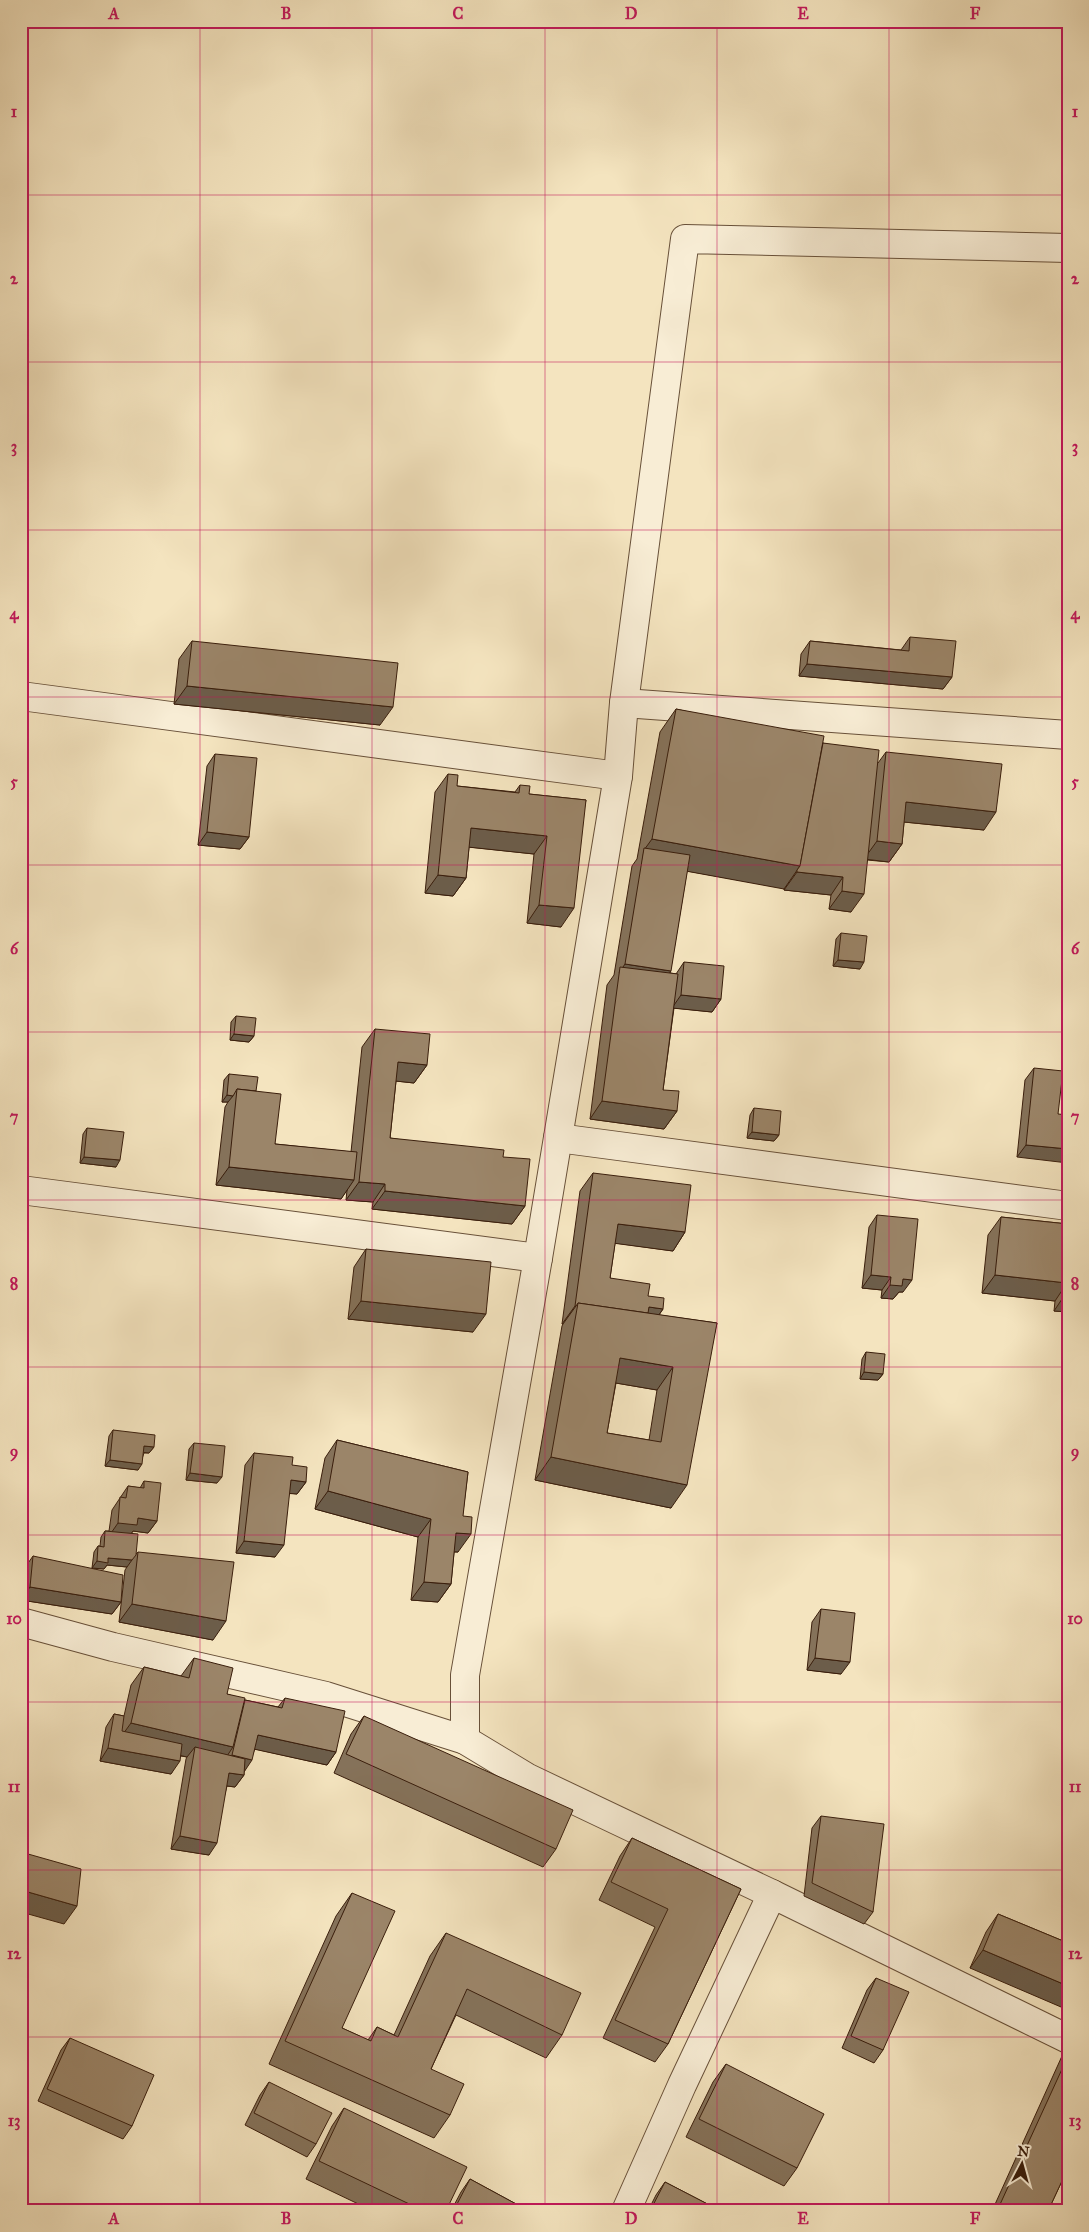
<svg xmlns="http://www.w3.org/2000/svg" width="1089" height="2232" viewBox="0 0 1089 2232" font-family="'IM FELL Great Primer',serif">
<style>
.lines{fill:none;stroke-linecap:round;stroke-linejoin:round}
.minor-casing{stroke:#685039;stroke-width:30}
.minor{stroke:#f8edd5;stroke-width:28}
.wall{fill:#85725a;stroke:#3a1e0c;fill-rule:evenodd}
.shaded-wall{fill:#6c5d4a;stroke:#3a1e0c}
.building{fill:#9b8569;stroke:#3a1e0c;fill-rule:evenodd}
.grid{fill:none;stroke:#c2185b;stroke-width:1;stroke-opacity:0.55}
.neatline{fill:none;stroke:#c2185b;stroke-width:2}
.grid-label{font-size:16px;text-anchor:middle;font-weight:bold;fill:#c2185b}
</style>
<rect width="100%" height="100%" fill="#f4e4bf"/>
<filter id="stains"><feTurbulence type="fractalNoise" baseFrequency=".004" numOctaves="4"/><feColorMatrix values="0 0 0 0 .2 0 0 0 0 .09 0 0 0 0 .02 0 0 0 .5 -.17"/></filter>
<radialGradient id="worn" r=".72"><stop offset=".6" stop-color="#630" stop-opacity="0"/><stop offset="1" stop-color="#630" stop-opacity=".3"/></radialGradient>
<g class="lines">
<defs>
<g id="minor">
<polyline points="21,696 618,776"/>
<polyline points="624,703 1068,735"/>
<polyline points="558,1138 1068,1206"/>
<polyline points="21,1190 538,1258"/>
<polyline points="21,1622 113,1647 326,1696 465,1740"/>
<polyline points="772,1894 528,1778 465,1740 465,1675 538,1258 618,776 624,703 685,239 1068,248"/>
<polyline points="626,2211 682,2085 772,1894 1068,2039"/>
</g>
</defs>
<use href="#minor" class="minor-casing"/>
<use href="#minor" class="minor"/>
</g>
<g class="wall">
<polygon points="910,637 952,677 943,689 799,676 801,654 810,641 901,650"/>
<polygon points="192,641 380,725 174,704 179,659"/>
<polygon points="676,709 823,743 878,763 886,752 984,830 904,822 902,844 889,862 867,860 851,912 829,909 831,895 784,890 784,888 687,871 670,973 676,974 684,962 721,999 712,1012 674,1008 663,1090 677,1111 664,1129 590,1119 607,985 614,975 632,866 637,859 660,732"/>
<polygon points="215,754 249,837 240,849 198,845 207,766"/>
<polygon points="448,774 457,786 515,792 520,785 529,794 586,800 561,927 527,923 534,854 469,847 466,878 453,896 425,893 435,792"/>
<polygon points="841,933 860,969 833,966 836,939"/>
<polygon points="236,1016 254,1036 249,1042 230,1040 231,1022"/>
<polygon points="375,1029 427,1065 414,1083 396,1081 390,1138 503,1157 525,1206 512,1224 372,1209 373,1202 346,1200 347,1190 341,1199 216,1185 225,1107 228,1102 222,1102 224,1080 229,1074 256,1091 275,1144 351,1152 362,1047"/>
<polygon points="1034,1068 1058,1114 1017,1157 1025,1080"/>
<polygon points="754,1108 779,1135 774,1141 747,1138 750,1115"/>
<polygon points="87,1128 116,1167 80,1163 83,1134"/>
<path d="M593 1173 685 1232 673 1251 615 1243 610 1278 648 1296 663 1309 659 1315 717 1323 671 1508 535 1480 562 1326 563 1324H562L580 1191ZM616 1383 657 1390 649 1440 607 1433Z"/>
<polygon points="877,1215 903,1292 899,1292 893,1299 881,1298 882,1290 862,1288 869,1227"/>
<polygon points="1001,1217 1068,1224 1068,1312 1054,1311 1055,1301 982,1293 988,1235"/>
<polygon points="366,1249 473,1332 348,1319 354,1267"/>
<polygon points="866,1352 883,1374 878,1380 860,1379 862,1359"/>
<polygon points="113,1430 154,1447 149,1453 144,1453 138,1470 105,1466 109,1436"/>
<polygon points="337,1440 468,1472 458,1552 454,1552 451,1584 438,1602 411,1600 418,1537 315,1509 325,1458"/>
<polygon points="194,1443 217,1483 186,1480 189,1449"/>
<polygon points="254,1453 292,1465 306,1482 297,1494 289,1493 275,1557 236,1553 245,1465"/>
<polygon points="144,1481 157,1521 148,1533 133,1531 131,1534 135,1555 138,1552 213,1640 119,1622 125,1570 127,1567 107,1565 104,1569 92,1568 94,1552 98,1546 100,1546 101,1537 105,1531 109,1531 112,1510 128,1486 140,1488"/>
<polygon points="33,1556 121,1602 112,1614 21,1600 24,1569"/>
<polygon points="821,1609 841,1674 807,1670 812,1622"/>
<polygon points="194,1658 227,1694 245,1700 278,1707 285,1698 336,1752 327,1765 255,1749 244,1772 244,1775 235,1787 227,1786 209,1855 171,1849 186,1759 187,1757 181,1756 171,1774 100,1761 106,1727 114,1714 124,1716 131,1685 144,1667 181,1676"/>
<polygon points="364,1716 556,1849 543,1867 334,1773 351,1734"/>
<polygon points="821,1816 873,1912 864,1924 804,1896 812,1828"/>
<polygon points="632,1838 741,1889 668,2044 655,2062 603,2038 655,1927 599,1900 620,1856"/>
<polygon points="352,1893 342,2028 368,2040 377,2027 394,2035 430,1956 446,1933 562,2035 546,2058 456,2015 431,2069 450,2115 434,2138 269,2064 336,1916"/>
<polygon points="998,1914 1068,1943 970,1968 986,1932"/>
<polygon points="876,1978 883,2050 874,2063 842,2048 867,1990"/>
<polygon points="70,2038 132,2126 123,2139 38,2101 61,2050"/>
<polygon points="1068,2048 1068,2168 1048,2211 992,2211 1062,2056"/>
<polygon points="726,2064 797,2168 784,2186 686,2137 713,2082"/>
<polygon points="269,2082 316,2144 307,2157 245,2125 260,2095"/>
<polygon points="344,2108 446,2211 373,2211 306,2179 332,2126"/>
<polygon points="470,2179 529,2211 451,2211 461,2192"/>
<polygon points="665,2182 721,2211 648,2211 656,2195"/>
</g>
<g class="shaded-wall">
<polygon points="807,664 952,677 943,689 799,676"/>
<polygon points="187,686 393,707 380,725 174,704"/>
<polygon points="906,802 996,812 984,830 894,821"/>
<polygon points="471,828 547,836 534,854 458,846"/>
<polygon points="207,832 249,837 240,849 198,845"/>
<polygon points="652,839 800,866 784,889 642,863 644,850"/>
<polygon points="877,841 902,844 889,862 864,859"/>
<polygon points="797,872 843,877 831,895 784,890"/>
<polygon points="438,875 466,878 453,896 425,893"/>
<polygon points="842,891 864,894 851,912 829,909"/>
<polygon points="539,905 574,908 561,927 527,923"/>
<polygon points="838,960 864,962 860,969 833,966"/>
<polygon points="625,964 671,971 658,989 619,973"/>
<polygon points="681,995 721,999 712,1012 672,1008"/>
<polygon points="234,1034 254,1036 249,1042 230,1040"/>
<polygon points="398,1062 427,1065 414,1083 386,1080"/>
<polygon points="227,1095 233,1096 228,1102 222,1102"/>
<polygon points="602,1101 677,1111 664,1129 590,1119"/>
<polygon points="752,1132 779,1135 774,1141 747,1138"/>
<polygon points="1026,1145 1068,1149 1068,1163 1017,1157"/>
<polygon points="84,1157 120,1160 116,1167 80,1163"/>
<polygon points="229,1167 354,1180 341,1199 216,1185"/>
<polygon points="359,1182 385,1184 373,1202 346,1200"/>
<polygon points="385,1191 525,1206 512,1224 372,1209"/>
<polygon points="618,1224 685,1232 673,1251 605,1242"/>
<polygon points="871,1275 891,1277 882,1290 862,1288"/>
<polygon points="995,1275 1067,1283 1055,1301 982,1293"/>
<polygon points="903,1279 912,1280 903,1292 899,1292 893,1299 881,1298 890,1285"/>
<polygon points="1066,1293 1068,1293 1068,1312 1054,1311"/>
<polygon points="361,1301 486,1314 473,1332 348,1319"/>
<polygon points="575,1306 576,1306 563,1324 562,1324"/>
<polygon points="649,1307 663,1309 650,1327 641,1326"/>
<polygon points="620,1358 673,1367 657,1390 604,1381"/>
<polygon points="864,1372 883,1374 878,1380 860,1379"/>
<polygon points="144,1446 154,1447 149,1453 140,1452"/>
<polygon points="551,1457 687,1485 671,1508 535,1480"/>
<polygon points="110,1460 142,1464 138,1470 105,1466"/>
<polygon points="190,1473 222,1477 217,1483 186,1480"/>
<polygon points="291,1480 306,1482 297,1494 282,1493"/>
<polygon points="328,1491 431,1519 418,1537 315,1509"/>
<polygon points="138,1518 157,1521 148,1533 133,1531 128,1538 109,1536 118,1523"/>
<polygon points="456,1533 471,1534 458,1552 443,1551"/>
<polygon points="244,1541 284,1545 275,1557 236,1553"/>
<polygon points="108,1558 132,1560 127,1567 107,1565 104,1569 92,1568 97,1561"/>
<polygon points="424,1582 451,1584 438,1602 411,1600"/>
<polygon points="30,1587 121,1602 112,1614 21,1600"/>
<polygon points="132,1604 226,1621 213,1640 119,1622"/>
<polygon points="815,1658 850,1662 841,1674 807,1670"/>
<polygon points="131,1723 233,1747 221,1765 195,1747 187,1757 118,1741"/>
<polygon points="258,1735 336,1752 327,1765 249,1748"/>
<polygon points="108,1748 180,1761 171,1774 100,1761"/>
<polygon points="232,1755 252,1760 244,1772 223,1767"/>
<polygon points="229,1773 244,1775 235,1787 220,1785"/>
<polygon points="180,1836 217,1843 209,1855 171,1849"/>
<polygon points="21,1890 77,1906 64,1924 21,1912"/>
<polygon points="983,1950 1068,1986 1068,2010 970,1968"/>
</g>
<g class="building">
<polygon points="910,637 956,641 952,677 807,664 810,641 909,651"/>
<polygon points="192,641 398,663 393,707 187,686"/>
<polygon points="676,709 824,736 800,866 652,839"/>
<polygon points="823,743 879,750 864,894 842,891 843,877 797,872 797,870 800,866"/>
<polygon points="886,752 1002,764 996,812 906,802 902,844 877,841"/>
<polygon points="215,754 257,758 249,837 207,832"/>
<polygon points="448,774 458,775 457,786 519,793 520,785 530,786 529,794 586,800 574,908 539,905 547,836 471,828 466,878 438,875"/>
<polygon points="644,848 690,855 671,971 625,964"/>
<polygon points="841,933 867,936 864,962 838,960"/>
<polygon points="684,962 724,966 721,999 681,995"/>
<polygon points="620,967 678,974 663,1090 679,1091 677,1111 602,1101"/>
<polygon points="236,1016 256,1018 254,1036 234,1034"/>
<polygon points="375,1029 430,1034 427,1065 398,1062 390,1138 504,1150 503,1157 530,1159 525,1206 385,1191 385,1184 359,1182"/>
<polygon points="1034,1068 1063,1071 1058,1114 1068,1115 1068,1149 1026,1145"/>
<polygon points="229,1074 258,1077 256,1091 237,1089 233,1096 227,1095"/>
<polygon points="237,1089 281,1094 275,1144 357,1152 354,1180 229,1167"/>
<polygon points="754,1108 781,1111 779,1135 752,1132"/>
<polygon points="87,1128 124,1132 120,1160 84,1157"/>
<polygon points="593,1173 691,1185 685,1232 618,1224 610,1278 650,1284 648,1296 664,1298 663,1309 649,1307 648,1313 578,1303 576,1306 575,1306"/>
<polygon points="877,1215 918,1219 912,1280 903,1279 902,1286 890,1285 891,1277 871,1275"/>
<polygon points="1001,1217 1068,1224 1068,1293 1066,1293 1067,1283 995,1275"/>
<polygon points="366,1249 491,1262 486,1314 361,1301"/>
<path d="M578 1303 717 1323 687 1485 551 1457ZM620 1358 673 1367 661 1442 607 1433Z"/>
<polygon points="866,1352 885,1354 883,1374 864,1372"/>
<polygon points="113,1430 155,1435 154,1447 144,1446 142,1464 110,1460"/>
<polygon points="337,1440 468,1472 463,1516 472,1517 471,1534 456,1533 451,1584 424,1582 431,1519 328,1491"/>
<polygon points="194,1443 225,1446 222,1477 190,1473"/>
<polygon points="254,1453 293,1457 292,1465 307,1467 306,1482 291,1480 284,1545 244,1541"/>
<polygon points="144,1481 161,1483 157,1521 138,1518 137,1525 118,1523 120,1497 126,1498 128,1486 144,1488"/>
<polygon points="105,1531 138,1534 136,1555 132,1560 108,1558 108,1563 97,1561 98,1546 104,1547"/>
<polygon points="138,1552 234,1562 226,1621 132,1604"/>
<polygon points="33,1556 123,1575 121,1602 30,1587"/>
<polygon points="821,1609 855,1613 850,1662 815,1658"/>
<polygon points="194,1658 233,1668 227,1694 245,1698 233,1747 131,1723 144,1667 189,1678"/>
<polygon points="285,1698 345,1711 336,1752 258,1735 252,1760 232,1755 245,1700 282,1708"/>
<polygon points="114,1714 124,1716 122,1731 182,1744 180,1761 108,1748"/>
<polygon points="364,1716 573,1810 556,1849 346,1754"/>
<polygon points="195,1747 245,1759 244,1775 229,1773 217,1843 180,1836"/>
<polygon points="821,1816 884,1824 873,1912 812,1883"/>
<polygon points="632,1838 741,1889 668,2044 615,2020 668,1909 611,1882"/>
<polygon points="21,1852 81,1869 77,1906 21,1890"/>
<polygon points="352,1893 395,1911 342,2028 371,2041 377,2027 398,2037 446,1933 581,1993 562,2035 467,1989 431,2069 464,2084 450,2115 285,2041"/>
<polygon points="998,1914 1068,1943 1068,1986 983,1950"/>
<polygon points="876,1978 909,1992 883,2050 851,2036"/>
<polygon points="70,2038 154,2075 132,2126 47,2089"/>
<polygon points="1068,2056 1068,2168 1048,2211 997,2211"/>
<polygon points="726,2064 824,2114 797,2168 699,2119"/>
<polygon points="269,2082 332,2113 316,2144 254,2113"/>
<polygon points="344,2108 467,2167 446,2211 424,2211 319,2161"/>
<polygon points="21,2179 28,2180 27,2211 21,2211"/>
<polygon points="470,2179 529,2211 460,2211 455,2208"/>
<polygon points="665,2182 721,2211 650,2211"/>
</g>
<path class="grid" d="M200 21V2211M372 21V2211M545 21V2211M717 21V2211M889 21V2211M21 195H1068M21 362H1068M21 530H1068M21 697H1068M21 865H1068M21 1032H1068M21 1200H1068M21 1367H1068M21 1535H1068M21 1702H1068M21 1870H1068M21 2037H1068"/>
<rect width="1089" height="2232" fill="none" stroke="#f4e4bf" stroke-width="55"/>
<g transform="translate(1022 2164) rotate(6)" stroke="#f8edd5" stroke-width="4" paint-order="stroke">
<path d="M0-4L9 19L0 12L-9 19Z" fill="#3a1e0c"/>
<text y="-8" font-size="14" font-weight="bold" text-anchor="middle" fill="#3a1e0c">N</text>
</g>
<rect x="28" y="28" width="1034" height="2176" class="neatline"/>
<g class="grid-label">
<text x="114" y="19">A</text>
<text x="286" y="19">B</text>
<text x="458" y="19">C</text>
<text x="631" y="19">D</text>
<text x="803" y="19">E</text>
<text x="975" y="19">F</text>
<text x="14" y="117">1</text>
<text x="1075" y="117">1</text>
<text x="14" y="284">2</text>
<text x="1075" y="284">2</text>
<text x="14" y="452">3</text>
<text x="1075" y="452">3</text>
<text x="14" y="619">4</text>
<text x="1075" y="619">4</text>
<text x="14" y="787">5</text>
<text x="1075" y="787">5</text>
<text x="14" y="954">6</text>
<text x="1075" y="954">6</text>
<text x="14" y="1122">7</text>
<text x="1075" y="1122">7</text>
<text x="14" y="1289">8</text>
<text x="1075" y="1289">8</text>
<text x="14" y="1457">9</text>
<text x="1075" y="1457">9</text>
<text x="14" y="1624">10</text>
<text x="1075" y="1624">10</text>
<text x="14" y="1792">11</text>
<text x="1075" y="1792">11</text>
<text x="14" y="1959">12</text>
<text x="1075" y="1959">12</text>
<text x="14" y="2126">13</text>
<text x="1075" y="2126">13</text>
<text x="114" y="2224">A</text>
<text x="286" y="2224">B</text>
<text x="458" y="2224">C</text>
<text x="631" y="2224">D</text>
<text x="803" y="2224">E</text>
<text x="975" y="2224">F</text>
</g>
<rect width="100%" height="100%" filter="url(#stains)"/>
<rect width="100%" height="100%" fill="url(#worn)"/>
</svg>
